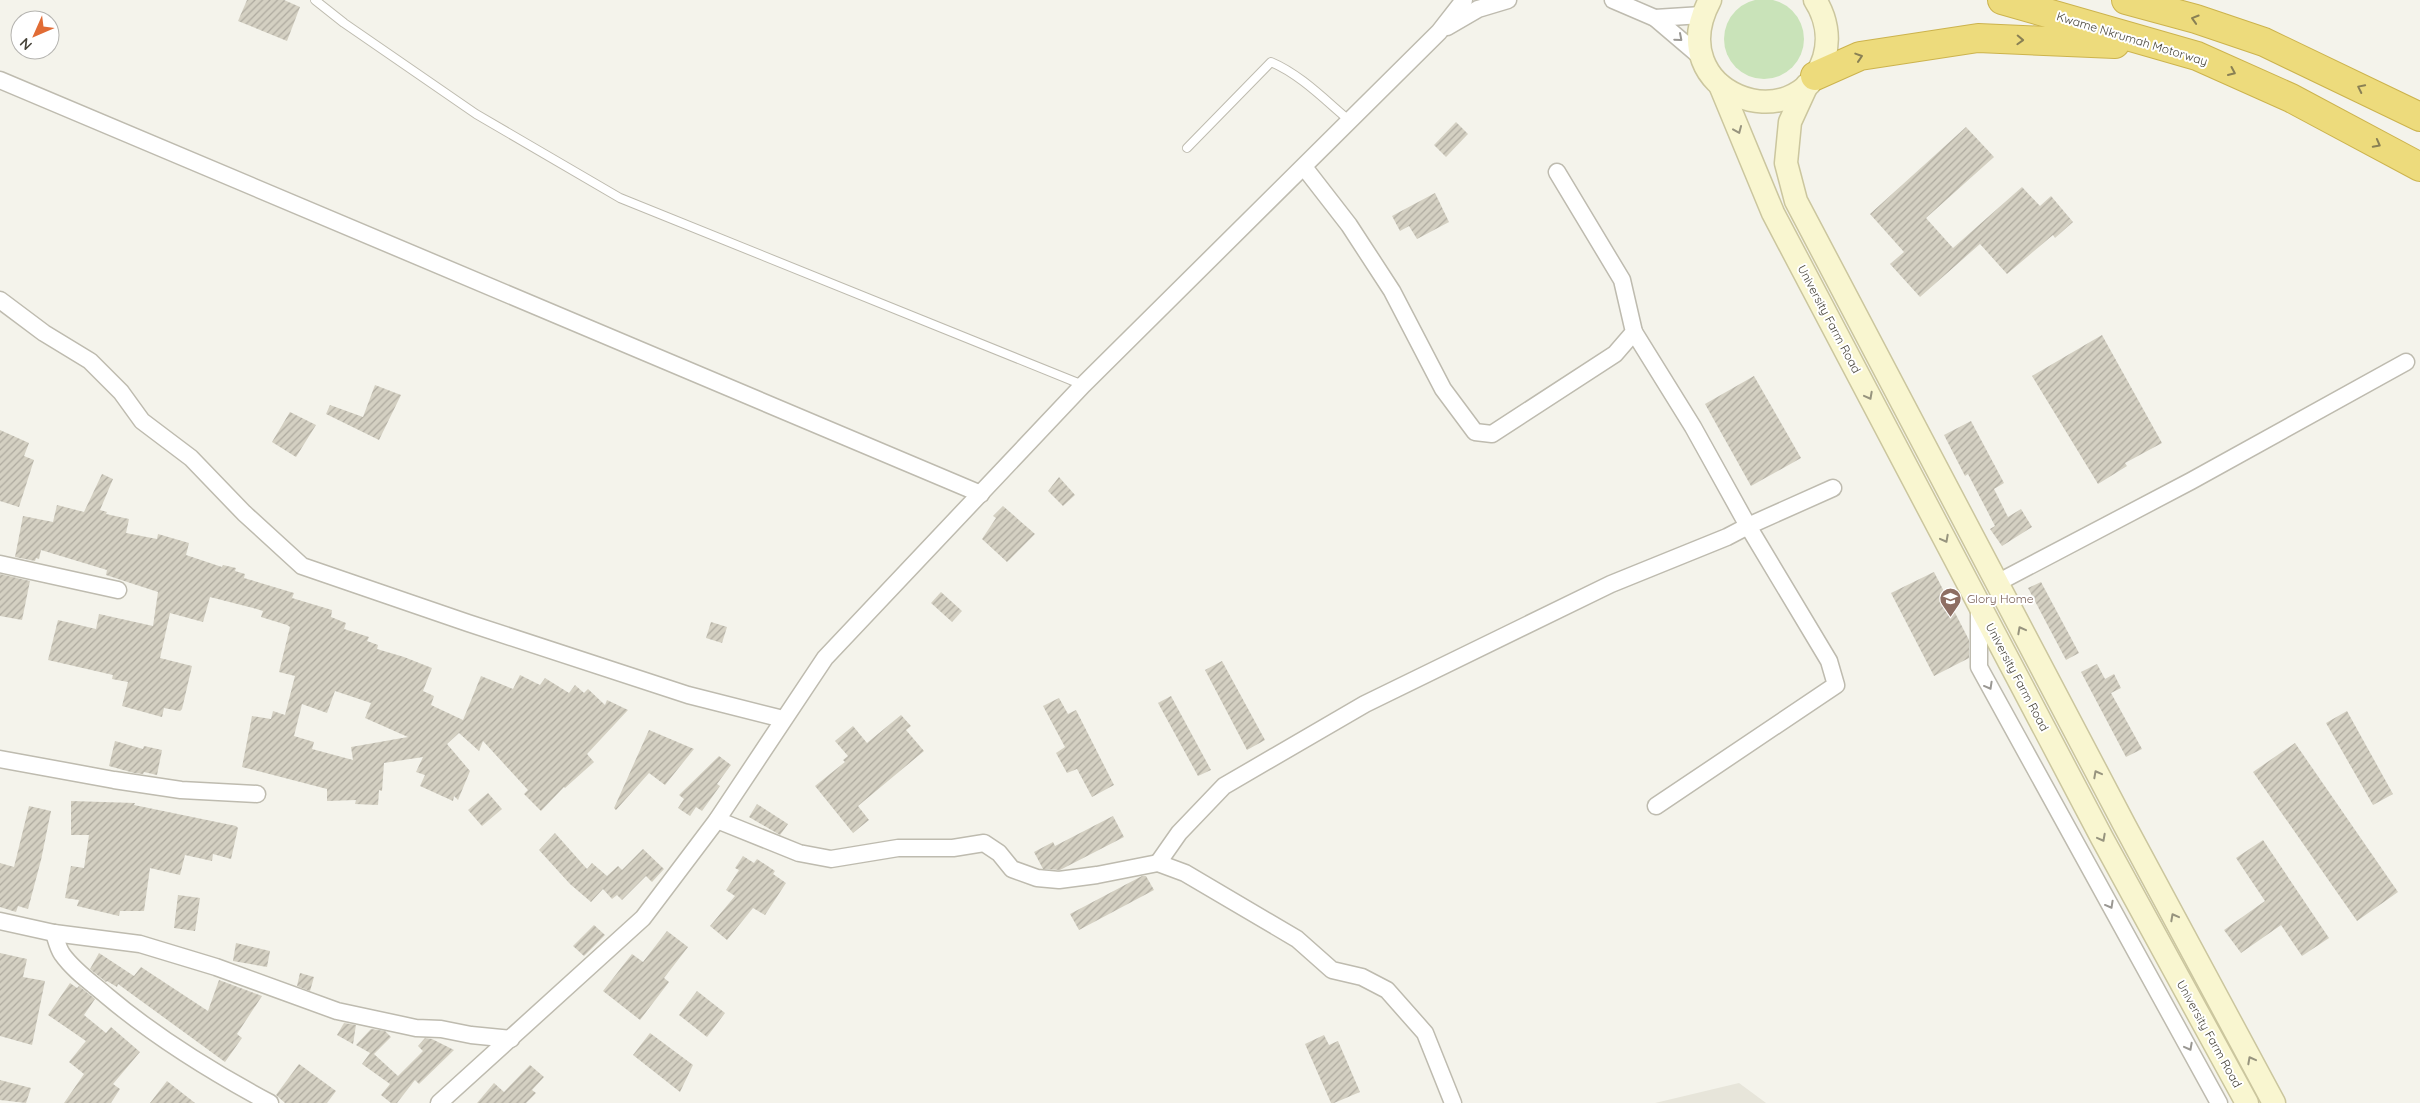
<svg xmlns="http://www.w3.org/2000/svg" width="2420" height="1103" viewBox="0 0 2420 1103" font-family="Quicksand,sans-serif">
<style>
.residential{fill:#e7e5da}
.grass{fill:#c9e3b9}
.building{fill:url(#building-hatch);fill-rule:evenodd}
.lines{fill:none;stroke-linecap:round;stroke-linejoin:round}
.lane-casing{stroke:#bebbaf;stroke-width:10}
.street-casing{stroke:#bebbaf;stroke-width:19}
.secondary-casing{stroke:#cbc69e;stroke-width:25}
.highway-casing{stroke:#ccb34d;stroke-width:30}
.lane{stroke:#fff;stroke-width:8}
.street{stroke:#fff;stroke-width:16}
.secondary{stroke:#f9f6d0;stroke-width:22}
.highway{stroke:#eddb7c;stroke-width:28}
.oneway{stroke:#898054}
.oneway2{stroke:#9a9893}
.oneway3{stroke:#97947e}
.labels{text-anchor:middle;stroke-width:4;stroke-linejoin:round;paint-order:stroke}
.street-label{font-size:12px;fill:#47443a;stroke:#fff}
.education-label{font-size:12px;fill:#785e54;stroke:#fff;text-anchor:start}
</style>
<defs>
<pattern id="building-hatch" width="6" height="6" patternUnits="userSpaceOnUse" patternTransform="scale(1.25)"><rect width="6" height="6" fill="#d4d0c2"/><path d="M-1 1l2-2M0 6l6-6M5 7l2-2" fill="none" stroke="#aeaa9f"/></pattern>
</defs>
<rect width="100%" height="100%" fill="#f4f3eb"/>
<polygon class="residential" points="1739,1083 1766,1103 1655,1103"/>
<circle class="grass" cx="1764" cy="39" r="40"/>
<g class="building">
<polygon points="247,0 284,0 300,7 287,41 238,21"/>
<polygon points="1456,122 1468,134 1446,157 1434,145"/>
<polygon points="1966,127 1994,157 1926,218 1953,248 2022,187 2040,206 2051,196 2073,222 2055,238 2053,235 2007,274 1980,244 1920,297 1890,264 1904,252 1870,214"/>
<polygon points="1435,193 1449,222 1417,239 1409,226 1400,231 1392,216"/>
<polygon points="2102,335 2162,443 2125,463 2127,466 2098,484 2032,376"/>
<polygon points="1754,376 1801,458 1751,486 1705,404"/>
<polygon points="375,385 401,395 379,440 326,414 330,405 363,417"/>
<polygon points="290,412 316,425 296,457 272,442"/>
<polygon points="1971,421 2004,483 1994,489 2008,517 2021,509 2032,527 2002,546 1990,529 1995,526 1968,474 1965,476 1944,435"/>
<polygon points="0,430 29,443 24,456 34,460 19,507 0,501"/>
<path d="M102 474 113 479 100 510 107 512 106 514 129 519 126 533 157 539 158 534 189 543 186 555 222 567 223 565 236 568 235 571 245 574 244 578 294 593 292 598 332 610 331 617 346 623 344 629 369 637 367 641 378 645 377 649 404 657 432 668 423 691 434 696 431 705 463 720 481 676 513 689 520 675 540 685 545 678 569 693 575 685 584 693 588 689 605 705 607 700 628 710 587 754 594 762 565 788 564 787 541 811 524 794 528 790 483 741 479 751 459 733 447 744 470 771 458 800 454 796 453 801 420 786 425 775 416 772 423 757 384 763 382 791 379 790 378 805 355 804 356 800 327 801V789L242 767 252 716 271 719 273 711 285 715 295 676 279 672 290 627 287 625 261 617 263 611 253 608 210 597 203 622 170 613 160 658 192 666 182 709 180 711 164 708 162 717 122 706 128 682 112 679 113 675 48 660 58 620 96 629 99 614 153 626 158 592 106 575 107 570 41 550 39 559 36 558 35 561 15 557 23 516 53 522 57 505 84 512ZM335 691 371 703 365 718 408 737 351 747 353 760 312 749 314 742 294 736 302 704 327 713Z"/>
<polygon points="1059,477 1075,495 1063,506 1048,491"/>
<polygon points="1003,506 1035,534 1007,562 982,539 996,518 993,516"/>
<polygon points="1934,572 1969,640 1969,658 1934,676 1891,593"/>
<polygon points="0,574 30,581 22,620 0,616"/>
<polygon points="2041,582 2079,653 2066,660 2028,588"/>
<polygon points="941,592 962,611 952,622 931,603"/>
<polygon points="711,622 727,627 722,643 706,638"/>
<polygon points="1222,661 1265,740 1247,750 1205,670"/>
<polygon points="2097,664 2105,679 2114,674 2121,688 2111,693 2142,749 2126,757 2081,672"/>
<polygon points="1171,696 1211,770 1198,776 1158,703"/>
<polygon points="1059,698 1068,714 1076,710 1114,785 1092,797 1077,769 1067,773 1056,753 1065,747 1043,706"/>
<polygon points="2347,711 2393,794 2373,805 2326,723"/>
<polygon points="901,715 911,726 906,730 924,751 858,806 869,820 853,833 815,786 845,762 843,760 848,756 835,741 853,726 867,743"/>
<polygon points="649,730 694,749 665,785 649,773 616,810 614,808"/>
<polygon points="115,741 143,749 144,746 162,750 157,775 144,772 143,774 134,773 109,766"/>
<polygon points="2295,743 2398,892 2357,921 2253,772"/>
<polygon points="719,756 731,765 717,784 720,786 702,811 696,807 690,816 678,808 684,799 679,795"/>
<polygon points="488,793 502,809 482,826 468,810"/>
<polygon points="71,801 135,803 134,805 236,826 238,828 231,859 213,854 212,861 185,855 180,875 150,868 144,911 120,911 119,916 77,906 79,900 65,898 71,866 84,868 89,835 71,835"/>
<polygon points="757,804 788,824 780,835 749,817"/>
<polygon points="29,806 51,811 41,860 28,909 18,906 16,912 0,907 0,863 14,867"/>
<polygon points="1113,816 1124,837 1060,870 1043,869 1034,852 1053,842 1055,846"/>
<polygon points="555,833 587,869 592,863 607,876 618,866 622,870 643,849 664,869 652,882 646,876 622,900 617,895 612,899 603,889 591,902 570,884 539,850"/>
<polygon points="2263,840 2329,938 2302,956 2281,925 2241,953 2224,930 2265,901 2236,858"/>
<polygon points="743,856 754,863 757,859 775,871 773,874 786,883 765,915 753,908 727,940 710,926 735,896 726,890 739,870 735,868"/>
<polygon points="1142,876 1146,876 1154,890 1079,930 1070,914"/>
<polygon points="178,895 200,898 195,931 174,928"/>
<polygon points="594,925 605,935 584,956 573,946"/>
<polygon points="667,931 688,947 664,978 669,982 640,1020 603,991 632,954 643,962"/>
<polygon points="236,943 270,951 267,967 233,961"/>
<polygon points="0,953 27,959 23,977 45,981 32,1045 0,1036"/>
<polygon points="99,953 134,976 141,967 208,1011 219,980 262,996 237,1034 242,1038 225,1062 118,984 117,987 107,981 106,982 90,969"/>
<polygon points="300,973 314,977 310,991 297,986"/>
<polygon points="70,983 77,988 79,986 95,999 84,1015 106,1033 111,1027 140,1052 113,1084 120,1089 111,1103 64,1103 84,1074 69,1062 86,1041 48,1015"/>
<polygon points="697,991 725,1013 707,1037 679,1015"/>
<polygon points="344,1023 356,1025 353,1044 337,1035"/>
<polygon points="371,1029 385,1031 391,1037 374,1054 398,1076 423,1051 418,1046 425,1038 432,1039 454,1050 419,1084 415,1080 397,1103 391,1103 381,1095 390,1084 362,1064 370,1053 356,1045"/>
<polygon points="650,1033 693,1065 680,1092 633,1055"/>
<polygon points="1324,1035 1329,1045 1338,1041 1360,1092 1334,1103 1331,1103 1305,1044"/>
<polygon points="299,1064 336,1091 327,1103 285,1103 276,1095"/>
<polygon points="530,1065 544,1077 532,1090 536,1093 526,1103 477,1103 494,1083 504,1092"/>
<polygon points="0,1080 31,1088 26,1103 0,1100"/>
<polygon points="167,1081 195,1103 150,1103"/>
</g>
<g class="lines">
<defs>
<g id="lane">
<polyline points="315,0 344,23 476,114 620,198 1083,385"/>
<path d="M1187 148 1271 62C1300 74 1326 101 1350 121"/>
</g>
<g id="street">
<polyline points="1613,0 1655,18 1702,58"/>
<polyline points="1655,18 1702,15"/>
<polyline points="1447,27 1478,9 1508,0"/>
<polyline points="0,80 981,494"/>
<polyline points="1304,167 1349,225 1392,291 1443,389 1475,432 1492,434 1615,354 1634,332 1622,280 1557,172"/>
<polyline points="0,300 44,333 90,361 121,392 142,421 191,458 244,513 302,566 468,623 688,695 783,719"/>
<polyline points="0,564 118,590"/>
<polyline points="1997,583 2191,481 2406,362"/>
<polyline points="1979,607 1979,667 2219,1103"/>
<polyline points="0,759 114,780 181,790 257,794"/>
<polyline points="1656,806 1836,685 1829,661 1748,526 1833,488"/>
<polyline points="717,820 799,853 831,859 898,848 953,848 984,843 999,853 1012,869 1037,878 1059,880 1097,875 1158,863 1185,873 1297,939 1332,970 1362,977 1387,990 1425,1033 1453,1103"/>
<polyline points="1158,863 1179,833 1224,786 1365,704 1611,584 1727,537 1748,526 1693,427 1634,332"/>
<polyline points="0,921 54,933 140,944 216,967 337,1011 416,1028 441,1029 471,1035 511,1039"/>
<path d="M54 933C56 939 58 948 62 954 74 971 92 983 107 996 158 1039 212 1072 270 1103"/>
<polyline points="439,1103 643,918 717,820 825,658 1083,385 1439,32 1464,0"/>
</g>
<g id="secondary">
<path d="M1710 0C1660 93 1796 143 1824 58 1830 38 1826 17 1815 0"/>
<polyline points="1720,85 1773,213 2102,838 2247,1103"/>
<polyline points="1807,85 1790,122 1786,163 1796,201 2125,826 2274,1103"/>
</g>
<g id="highway">
<polyline points="2002,0 2197,56 2291,98 2420,167"/>
<polyline points="2126,0 2196,19 2264,42 2420,117"/>
<polyline points="1815,76 1860,56 1978,38 2115,44"/>
</g>
</defs>
<use href="#lane" class="lane-casing"/>
<use href="#street" class="street-casing"/>
<use href="#secondary" class="secondary-casing"/>
<use href="#highway" class="highway-casing"/>
<use href="#lane" class="lane"/>
<use href="#street" class="street"/>
<use href="#secondary" class="secondary"/>
<use href="#highway" class="highway"/>
</g>
<defs><path id="oneway-chevron" d="M-2-3.5L2.5 0L-2 3.5" fill="none" stroke-width="1.6" stroke-linecap="round" stroke-linejoin="round" transform="scale(1.25)"/></defs>
<g class="oneway">
<use href="#oneway-chevron" transform="translate(2195 19) rotate(-163)"/>
<use href="#oneway-chevron" transform="translate(2020 40) rotate(2)"/>
<use href="#oneway-chevron" transform="translate(1859 57) rotate(-18)"/>
<use href="#oneway-chevron" transform="translate(2232 72) rotate(24)"/>
<use href="#oneway-chevron" transform="translate(2361 88) rotate(-154)"/>
<use href="#oneway-chevron" transform="translate(2377 144) rotate(28)"/>
</g>
<g class="oneway2">
<use href="#oneway-chevron" transform="translate(1679 38) rotate(41)"/>
<use href="#oneway-chevron" transform="translate(1989 686) rotate(61)"/>
<use href="#oneway-chevron" transform="translate(2110 905) rotate(61)"/>
<use href="#oneway-chevron" transform="translate(2189 1047) rotate(62)"/>
</g>
<g class="oneway3">
<use href="#oneway-chevron" transform="translate(1738 130) rotate(67)"/>
<use href="#oneway-chevron" transform="translate(1869 396) rotate(62)"/>
<use href="#oneway-chevron" transform="translate(1945 539) rotate(62)"/>
<use href="#oneway-chevron" transform="translate(2021 630) rotate(-118)"/>
<use href="#oneway-chevron" transform="translate(2097 774) rotate(-118)"/>
<use href="#oneway-chevron" transform="translate(2102 838) rotate(62)"/>
<use href="#oneway-chevron" transform="translate(2174 917) rotate(-118)"/>
<use href="#oneway-chevron" transform="translate(2251 1060) rotate(-118)"/>
</g>
<defs>
<symbol id="school-pin" viewBox="-11 -11 22 30"><path d="M0 17L-7.5 6A9.5 9.5 0 1 1 7.5 6Z" fill="#8d6e63" stroke="#fff"/><path d="M0-5L7-2L0 1L-7-2ZM-4 1L0 2.5L4 1V4Q0 6-4 4Z" fill="#fff"/></symbol>
</defs>
<g fill-rule="evenodd">
<use href="#school-pin" x="1938" y="586" width="25" height="34"/>
</g>
<g class="labels">
<g class="street-label">
<text transform="translate(2132 39) rotate(17)" y="4">Kwame Nkrumah Motorway</text>
<text transform="translate(1829 319) rotate(62)" y="4">University Farm Road</text>
<text transform="translate(2017 677) rotate(62)" y="4">University Farm Road</text>
<text transform="translate(2209 1034) rotate(61)" y="4">University Farm Road</text>
</g>
<g class="education-label">
<text x="1967" y="603">Glory Home</text>
</g>
</g>
<g transform="translate(35 35) rotate(225)"><circle r="24" fill="#ffffff" stroke="#b5b4b0"/>
<path d="M0-4L9 19L0 12L-9 19Z" fill="#e16c35"/>
<text y="-8" font-size="14" font-weight="bold" text-anchor="middle" fill="#47443a">N</text>
</g>
</svg>
